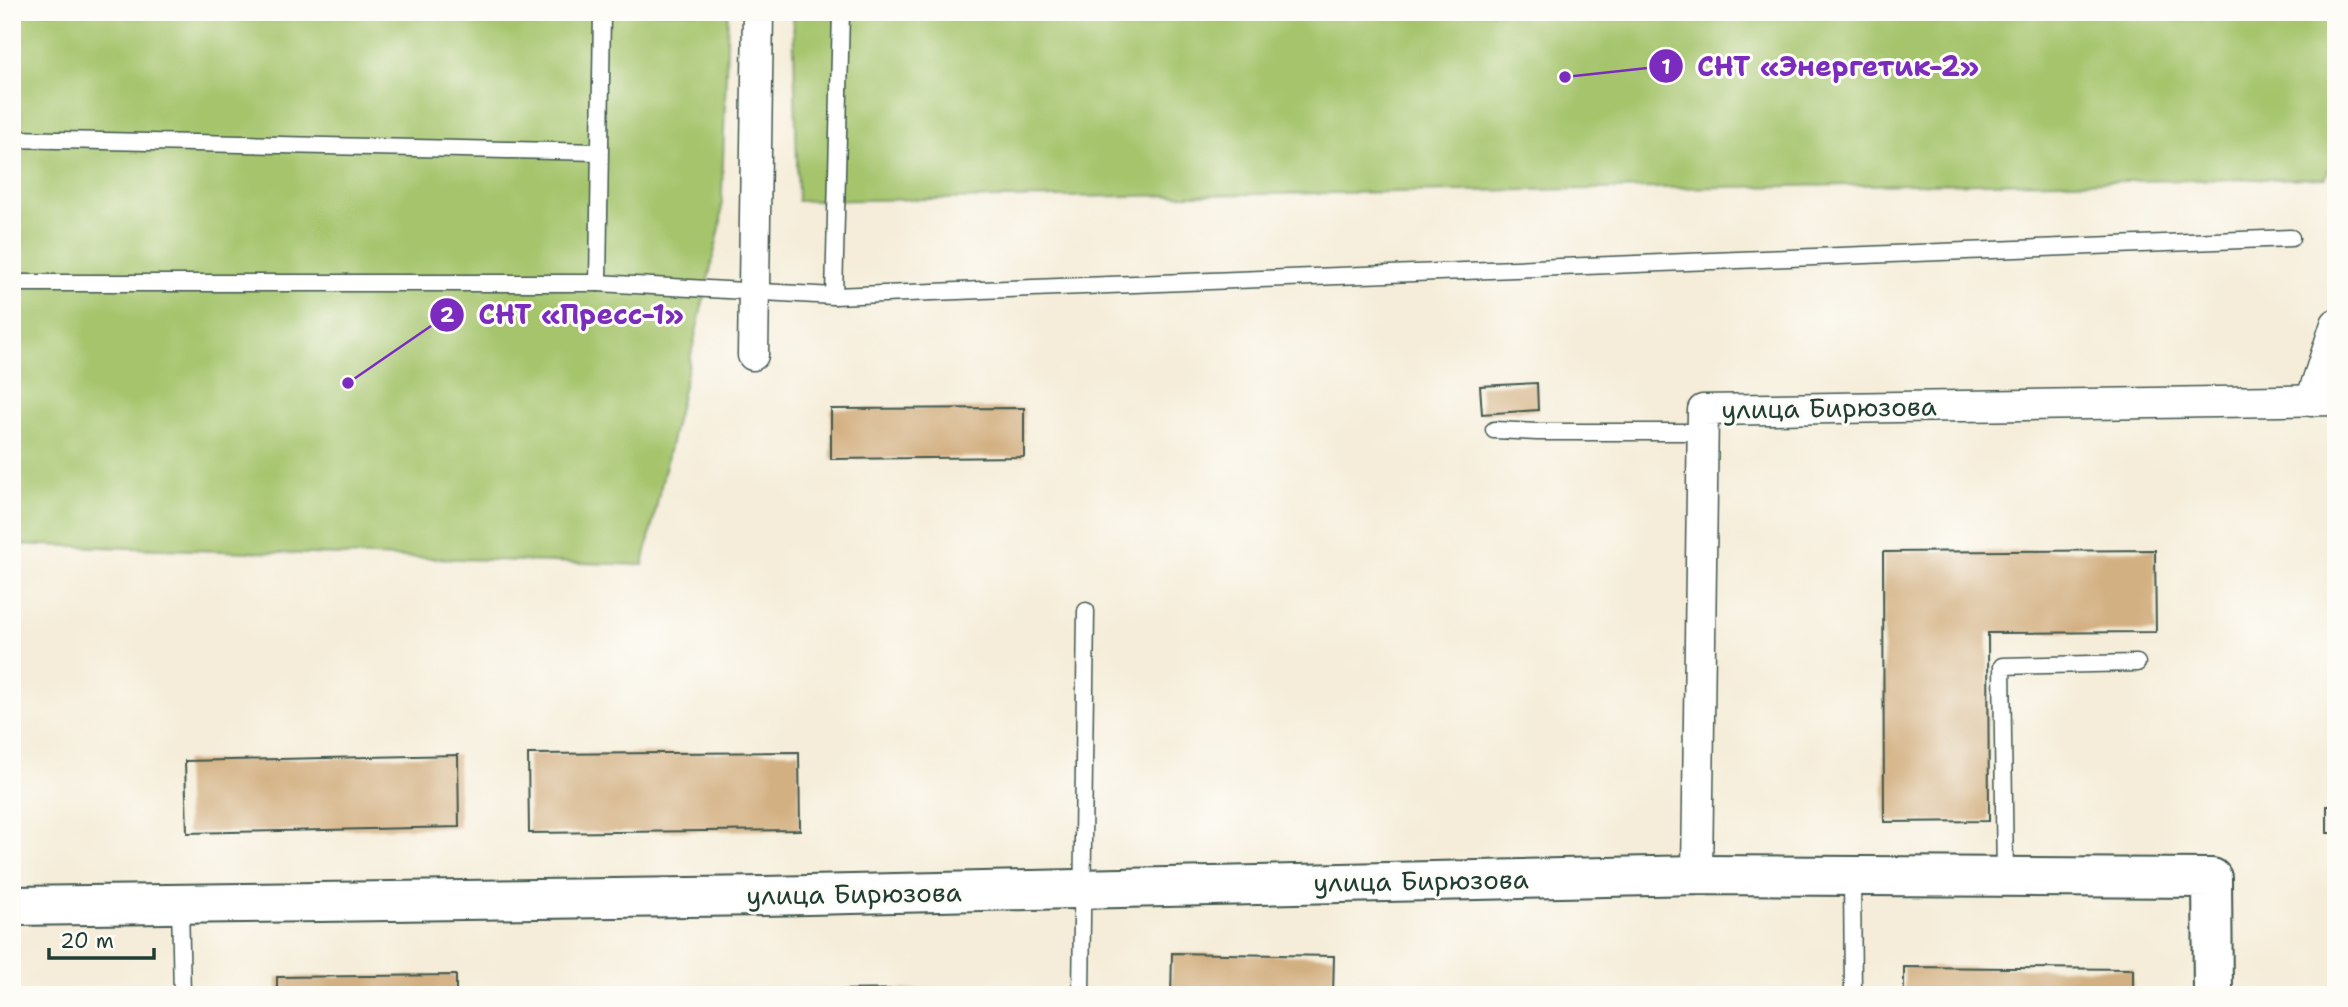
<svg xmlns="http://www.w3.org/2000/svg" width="2348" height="1007" viewBox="0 0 2348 1007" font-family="'Shantell Sans',sans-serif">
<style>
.green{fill:#a5c46c;stroke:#628050;stroke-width:2}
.building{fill:#d3b082}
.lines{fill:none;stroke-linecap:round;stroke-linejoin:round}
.lane-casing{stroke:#3f574d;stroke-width:19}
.street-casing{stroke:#3f574d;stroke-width:33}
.secondary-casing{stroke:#3f574d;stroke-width:42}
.lane{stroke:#fff;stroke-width:16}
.street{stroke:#fff;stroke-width:30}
.secondary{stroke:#fff;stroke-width:38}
.labels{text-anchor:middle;stroke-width:6;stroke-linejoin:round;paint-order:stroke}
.street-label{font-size:26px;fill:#1f3d34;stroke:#fdfcf7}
.leader{fill:none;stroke:#7b2cbf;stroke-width:2.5}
.callout-dot{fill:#7b2cbf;stroke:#fdfcf7;stroke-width:2.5}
.mark-label{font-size:21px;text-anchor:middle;font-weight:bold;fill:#fff}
.callout-label{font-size:28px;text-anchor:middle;font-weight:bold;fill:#7b2cbf;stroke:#fdfcf7;stroke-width:6;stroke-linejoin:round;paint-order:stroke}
</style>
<rect width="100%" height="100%" fill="#fdfcf7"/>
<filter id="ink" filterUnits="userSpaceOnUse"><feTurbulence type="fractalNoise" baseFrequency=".0143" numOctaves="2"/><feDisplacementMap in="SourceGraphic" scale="14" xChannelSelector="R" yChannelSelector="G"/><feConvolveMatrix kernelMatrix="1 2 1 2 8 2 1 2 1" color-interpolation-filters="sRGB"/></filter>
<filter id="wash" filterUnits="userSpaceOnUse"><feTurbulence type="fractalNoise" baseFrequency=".00686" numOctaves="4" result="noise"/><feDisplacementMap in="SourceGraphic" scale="28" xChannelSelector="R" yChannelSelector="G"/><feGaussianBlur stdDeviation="1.57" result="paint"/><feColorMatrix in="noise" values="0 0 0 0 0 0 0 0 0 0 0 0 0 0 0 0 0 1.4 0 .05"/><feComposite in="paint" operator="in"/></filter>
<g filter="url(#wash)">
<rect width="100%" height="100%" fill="#f5edd9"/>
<g class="green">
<polygon points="12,12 728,12 721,223 643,565 12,544"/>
<polygon points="793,12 2336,12 2336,142 2326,178 798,201"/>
</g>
<g id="blocks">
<g class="building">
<polygon points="1537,383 1538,410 1482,414 1480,386"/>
<polygon points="1024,408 1024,457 831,459 831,409"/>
<polygon points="2155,550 2156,632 1988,633 1989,821 1884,822 1883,552"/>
<polygon points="799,752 800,830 529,833 528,754"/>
<polygon points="458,755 459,827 187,833 185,761"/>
<rect x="2327" y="806" width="9" height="27"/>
<polygon points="1172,953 1334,956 1333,995 1171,995"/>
<polygon points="1904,967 2133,969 2133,995 1904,995"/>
<polygon points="456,975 456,995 277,995 277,977"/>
<polygon points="936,989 936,995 594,995 594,992"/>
</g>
</g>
</g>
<g filter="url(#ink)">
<use href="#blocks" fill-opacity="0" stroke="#3f574d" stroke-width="2"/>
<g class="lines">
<defs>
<g id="lane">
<polyline points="12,139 599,152"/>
<polyline points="12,283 598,283 602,12"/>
<polyline points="598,283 834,296 2291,238"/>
<polyline points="834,296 841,12"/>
<polyline points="1494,430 1537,432 1703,432"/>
<polyline points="1852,876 1853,995"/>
<polyline points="2005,876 2002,666 2137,663"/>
<polyline points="180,904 182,995"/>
<polyline points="1081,995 1086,611"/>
</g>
<g id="street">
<polyline points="753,355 758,12"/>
<polyline points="2311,401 2336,324"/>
<polyline points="1697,875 1703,410 2336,400"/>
</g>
<polyline id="secondary" points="12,906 765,896 1697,875 2212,878 2213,995"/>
</defs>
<use href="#lane" class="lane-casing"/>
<use href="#street" class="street-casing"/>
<use href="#secondary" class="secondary-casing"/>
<use href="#lane" class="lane"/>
<use href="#street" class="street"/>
<use href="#secondary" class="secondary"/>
</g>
</g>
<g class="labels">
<g class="street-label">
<text transform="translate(1829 408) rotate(-1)" y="9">улица Бирюзова</text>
<text transform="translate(1421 881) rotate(-1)" y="9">улица Бирюзова</text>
<text transform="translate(854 894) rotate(-1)" y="9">улица Бирюзова</text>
</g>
</g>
<path class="leader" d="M1565 77L1666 66M348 383L447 315"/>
<g class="callout-dot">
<circle cx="1565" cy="77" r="7"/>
<circle cx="348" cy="383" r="7"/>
<circle cx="1666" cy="66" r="18"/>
<circle cx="447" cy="315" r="18"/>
</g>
<g class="mark-label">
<text x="1666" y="74">1</text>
<text x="447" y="322">2</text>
</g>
<g class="callout-label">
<text x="1838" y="76">СНТ «Энергетик-2»</text>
<text x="581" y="324">СНТ «Пресс-1»</text>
</g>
<rect width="2348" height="1007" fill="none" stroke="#fdfcf7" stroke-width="42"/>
<path d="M49 948v10h105v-10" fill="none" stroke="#1f3d34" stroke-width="3.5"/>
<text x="60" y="948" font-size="21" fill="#1f3d34" stroke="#fdfcf7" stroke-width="5" paint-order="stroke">20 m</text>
</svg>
